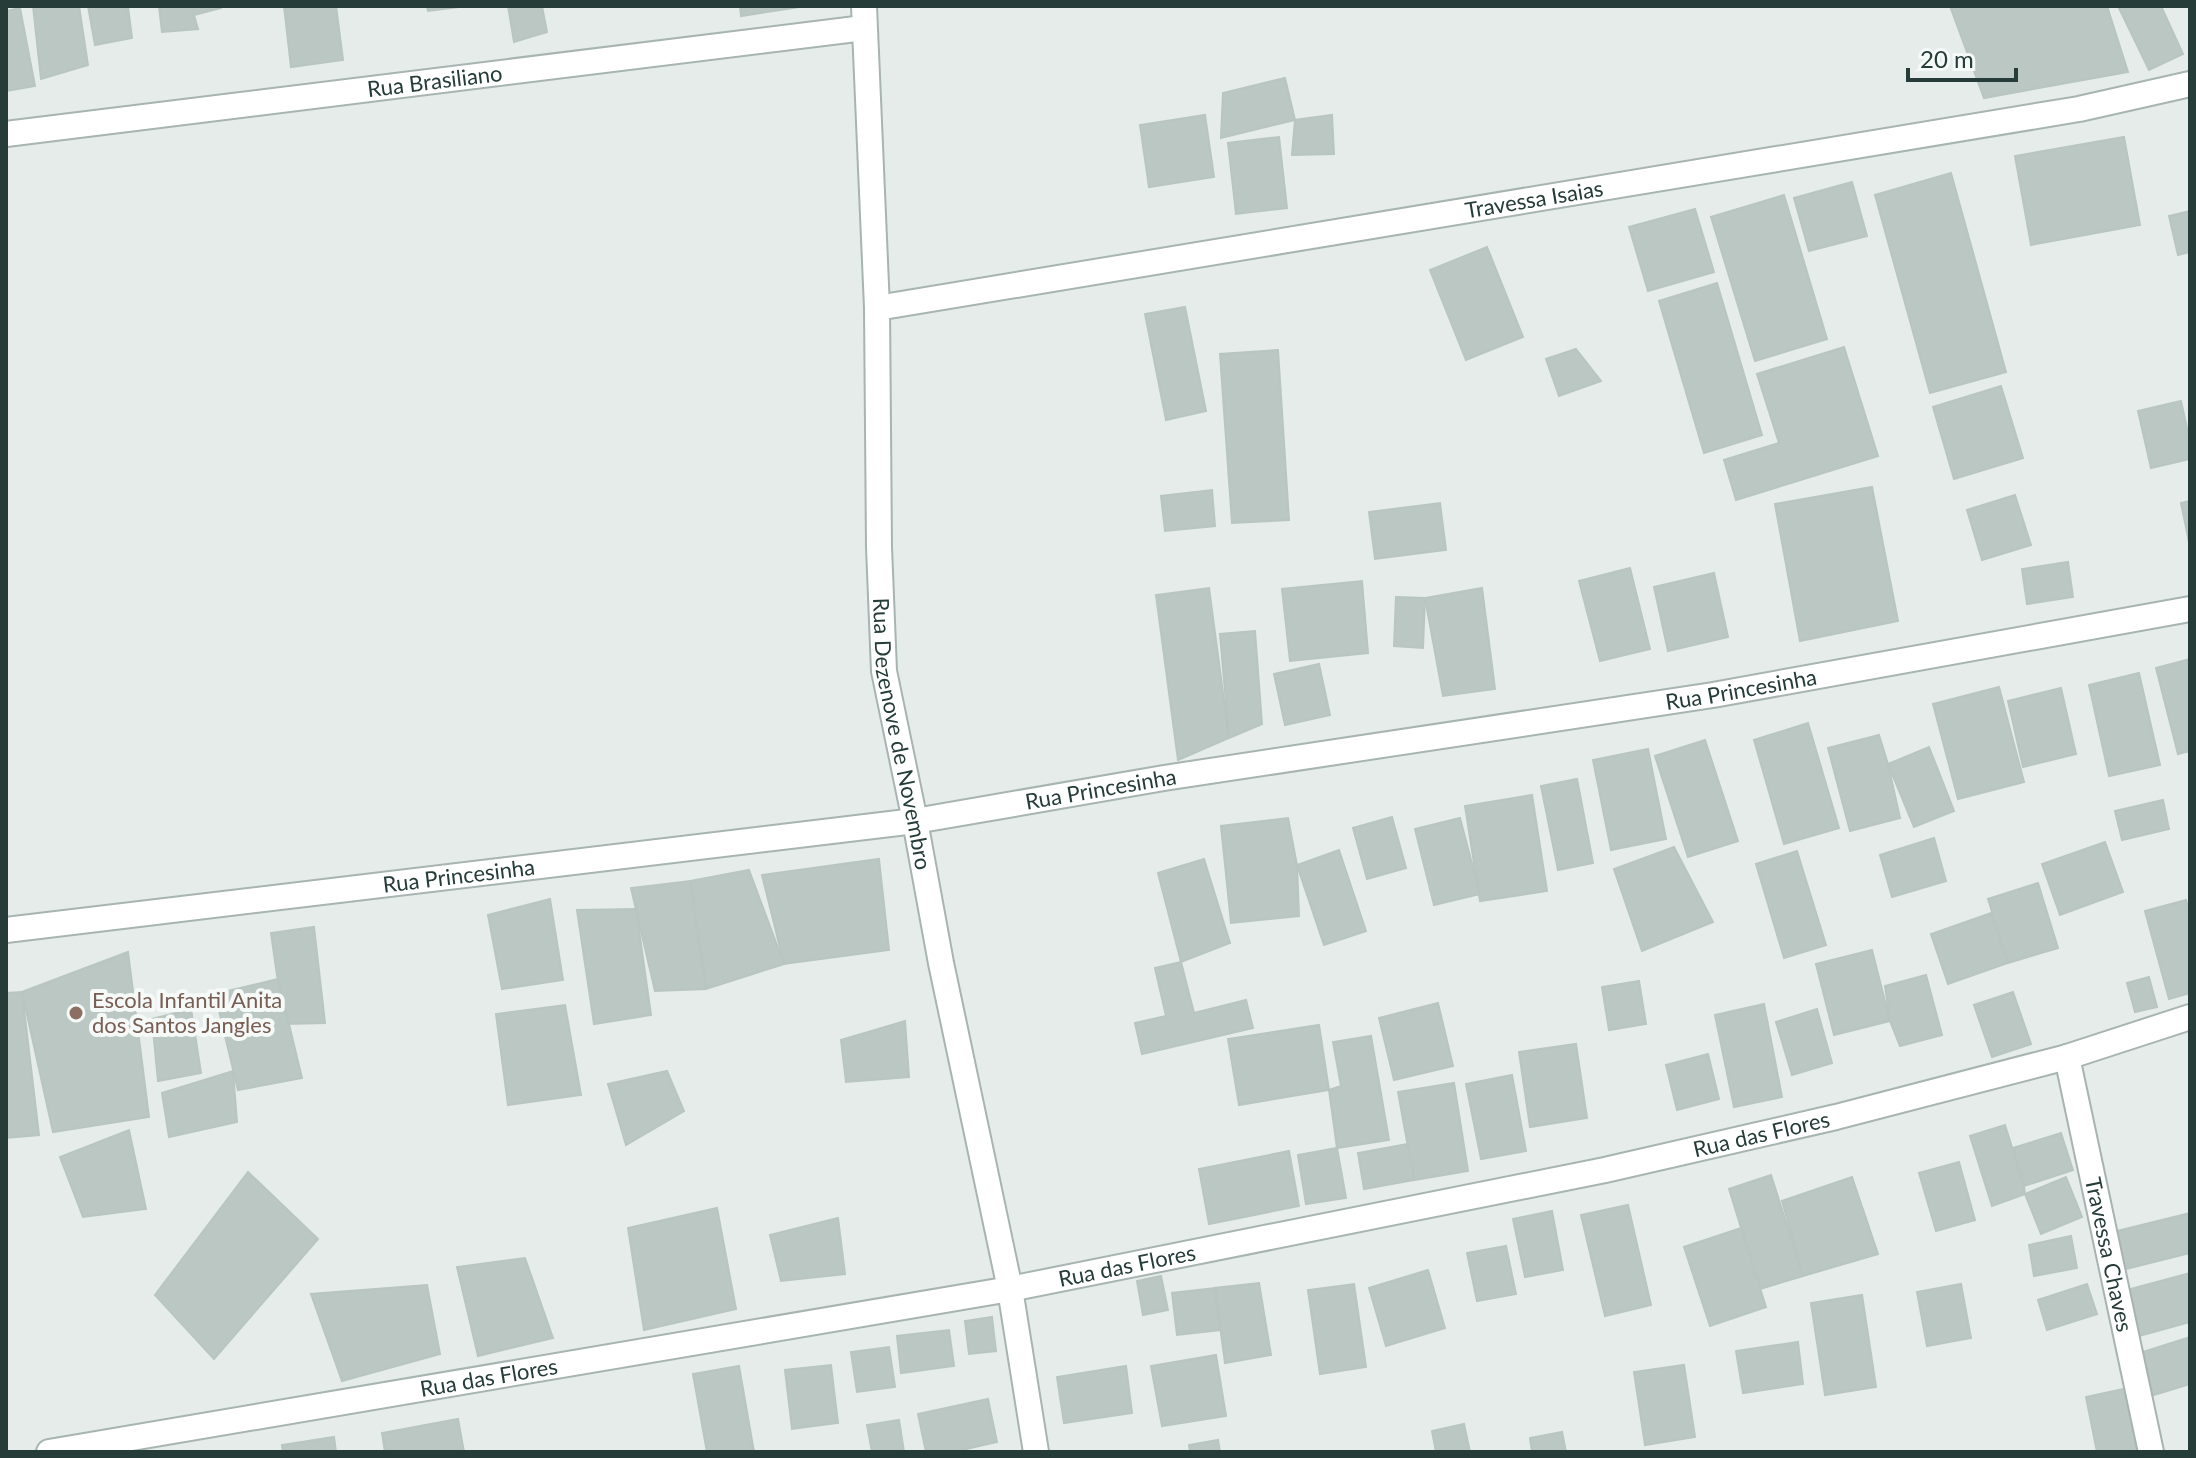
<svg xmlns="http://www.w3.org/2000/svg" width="2196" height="1458" viewBox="0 0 2196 1458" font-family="Lato,sans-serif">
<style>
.building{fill:#bac7c3;stroke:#b8c5c1;stroke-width:2}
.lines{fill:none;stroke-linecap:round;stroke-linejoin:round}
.minor-casing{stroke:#a8b4b1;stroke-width:28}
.minor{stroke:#fff;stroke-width:24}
.education-dot{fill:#8d6e63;stroke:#f5f9f7;stroke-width:3}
.labels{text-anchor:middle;stroke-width:8;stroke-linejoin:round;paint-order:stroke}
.street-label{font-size:22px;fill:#263c39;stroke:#f5f9f7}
.education-label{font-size:22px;fill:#785e54;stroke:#f5f9f7;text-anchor:start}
</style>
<rect width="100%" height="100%" fill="#e5ecea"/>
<g class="building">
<polygon points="33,6 79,6 88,65 41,79"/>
<polygon points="88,6 133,6 128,7 132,38 95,45"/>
<polygon points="159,6 221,6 221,8 194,15 198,29 162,32"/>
<polygon points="284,6 336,6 343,60 291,67"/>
<polygon points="427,6 467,6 428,11"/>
<polygon points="508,6 542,6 547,32 514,42"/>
<polygon points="740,6 806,6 741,16"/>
<polygon points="1950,6 2107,6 2128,72 1984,98"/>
<polygon points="2118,6 2161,6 2183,54 2149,70"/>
<polygon points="20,8 35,86 6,91 6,11"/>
<polygon points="1285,78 1295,120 1221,138 1223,93"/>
<polygon points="1205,115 1214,177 1149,187 1140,125"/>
<polygon points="1332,115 1334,154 1292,155 1295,120"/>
<polygon points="1279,137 1287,208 1236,214 1228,143"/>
<polygon points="2124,137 2140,225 2031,245 2015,156"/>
<polygon points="1951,173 2006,372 1930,393 1875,195"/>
<polygon points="1852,182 1867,236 1809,251 1794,198"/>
<polygon points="1784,195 1827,339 1755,361 1711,217"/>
<polygon points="1695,209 1714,272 1648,291 1629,227"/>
<polygon points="2190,211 2190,252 2178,255 2169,216"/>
<polygon points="1487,247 1523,337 1466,360 1430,270"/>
<polygon points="1717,283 1762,435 1704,453 1659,301"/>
<polygon points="1185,307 1206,411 1166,420 1145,314"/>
<polygon points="1844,347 1878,456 1736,500 1724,460 1779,443 1757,374"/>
<polygon points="1576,349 1601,381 1559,396 1546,359"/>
<polygon points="1278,350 1289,520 1232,523 1220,354"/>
<polygon points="2001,386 2023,458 1954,479 1933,407"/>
<polygon points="2181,401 2190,442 2190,459 2151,468 2138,411"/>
<polygon points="1872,487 1898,621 1800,641 1775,504"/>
<polygon points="1212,490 1215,526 1165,531 1161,496"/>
<polygon points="2015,495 2031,545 1982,560 1967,510"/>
<polygon points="2190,501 2190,547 2181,503"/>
<polygon points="1440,503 1446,550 1375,559 1369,512"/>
<polygon points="2068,562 2073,597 2027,604 2022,569"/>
<polygon points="1630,568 1650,649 1600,661 1579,581"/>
<polygon points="1714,573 1728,637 1668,651 1654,587"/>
<polygon points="1362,581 1368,653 1290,661 1282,589"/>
<polygon points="1209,588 1229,738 1178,760 1156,595"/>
<polygon points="1482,588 1495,689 1443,696 1425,598"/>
<polygon points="1396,597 1425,598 1423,648 1394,646"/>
<polygon points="1255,631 1262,724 1229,738 1220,634"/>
<polygon points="2190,659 2190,751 2178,754 2156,668"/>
<polygon points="1319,664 1330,715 1285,725 1274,674"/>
<polygon points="2139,673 2160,765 2109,776 2089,685"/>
<polygon points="1999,687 2024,782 1958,799 1933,704"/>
<polygon points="2061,688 2076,754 2023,767 2008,701"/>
<polygon points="1808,723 1839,828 1784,844 1754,740"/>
<polygon points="1879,735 1888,764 1900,818 1850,831 1828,748"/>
<polygon points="1705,740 1738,841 1688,857 1655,756"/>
<polygon points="1929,747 1954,811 1914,827 1888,764"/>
<polygon points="1648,749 1666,839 1611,850 1593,760"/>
<polygon points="1577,779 1593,863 1558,870 1541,786"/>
<polygon points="1532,795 1547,891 1480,901 1465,806"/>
<polygon points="2163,800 2169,829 2122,840 2115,811"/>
<polygon points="1392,817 1406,868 1367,879 1353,828"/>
<polygon points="1288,818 1297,865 1299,916 1231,923 1221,826"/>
<polygon points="1460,818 1480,894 1434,905 1415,829"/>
<polygon points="1934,838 1946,881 1892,897 1880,855"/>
<polygon points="2105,842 2123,892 2060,915 2042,864"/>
<polygon points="1674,847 1713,922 1642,951 1614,869"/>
<polygon points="1339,850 1366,931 1324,945 1297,865"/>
<polygon points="1797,851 1826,945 1784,958 1756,864"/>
<polygon points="879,859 889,950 784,964 762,875"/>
<polygon points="1204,859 1230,943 1181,962 1158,873"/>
<polygon points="749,870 784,964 706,989 690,881"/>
<polygon points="690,881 706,989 655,991 631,888"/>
<polygon points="2038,883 2058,948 2008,963 1988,899"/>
<polygon points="550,899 563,980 502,989 488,915"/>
<polygon points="2186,900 2190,914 2190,993 2169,999 2145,911"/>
<polygon points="636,909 651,1015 594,1024 577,910"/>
<polygon points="1991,913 2008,963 1948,984 1931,934"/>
<polygon points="314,927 325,1023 284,1024 271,933"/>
<polygon points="1872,950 1890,1021 1834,1035 1816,964"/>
<polygon points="128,952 149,1117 53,1132 22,992"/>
<polygon points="1181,962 1194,1013 1246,1000 1253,1028 1142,1054 1135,1023 1166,1016 1155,968"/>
<polygon points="1926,975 1942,1035 1900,1046 1890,1021 1885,986"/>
<polygon points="2149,977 2157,1007 2135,1012 2127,983"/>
<polygon points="278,979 302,1078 238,1090 215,994"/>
<polygon points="1639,981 1646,1024 1609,1030 1602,987"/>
<polygon points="22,992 39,1135 6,1138 6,993"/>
<polygon points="2013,992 2031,1044 1992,1057 1974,1005"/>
<polygon points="1438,1003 1453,1066 1394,1080 1379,1018"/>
<polygon points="1764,1004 1782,1097 1734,1107 1715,1015"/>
<polygon points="565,1005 581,1095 508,1105 496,1014"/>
<polygon points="191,1009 201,1073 158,1081 152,1019"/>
<polygon points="1817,1009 1832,1063 1792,1075 1776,1022"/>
<polygon points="905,1021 909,1077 846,1082 841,1040"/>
<polygon points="1319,1025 1329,1090 1239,1105 1228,1039"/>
<polygon points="1371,1036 1389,1140 1337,1148 1329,1090 1341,1086 1333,1042"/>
<polygon points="1576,1044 1587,1118 1530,1127 1519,1052"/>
<polygon points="1708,1054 1719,1099 1677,1110 1666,1065"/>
<polygon points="233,1071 237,1122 169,1137 162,1093"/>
<polygon points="667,1071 684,1111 626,1145 608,1084"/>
<polygon points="1512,1075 1526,1151 1481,1159 1466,1084"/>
<polygon points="1454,1083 1468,1171 1414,1180 1398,1092"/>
<polygon points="2005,1125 2024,1186 2025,1194 1992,1206 1970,1136"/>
<polygon points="129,1130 146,1209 83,1217 60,1157"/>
<polygon points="2061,1133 2073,1170 2024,1186 2013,1148"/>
<polygon points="1408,1144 1414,1180 1364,1189 1358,1153"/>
<polygon points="1337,1148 1346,1198 1306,1204 1298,1155"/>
<polygon points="1289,1151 1299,1206 1209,1224 1199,1169"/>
<polygon points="1959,1162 1975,1220 1936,1231 1919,1173"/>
<polygon points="248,1172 318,1239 214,1359 155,1295"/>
<polygon points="1771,1175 1803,1276 1760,1289 1729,1189"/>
<polygon points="1852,1177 1878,1254 1803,1276 1782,1201"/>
<polygon points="2066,1177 2082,1217 2041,1234 2025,1194"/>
<polygon points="1628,1205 1651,1305 1605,1316 1581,1215"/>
<polygon points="717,1208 736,1309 644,1330 628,1228"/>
<polygon points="1552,1211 1563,1270 1525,1277 1513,1219"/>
<polygon points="2190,1213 2190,1253 2118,1271 2109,1233"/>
<polygon points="838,1218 845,1274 781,1281 770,1235"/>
<polygon points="1741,1228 1766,1307 1710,1326 1684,1247"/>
<polygon points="2071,1236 2077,1268 2034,1276 2029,1245"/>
<polygon points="1506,1246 1516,1294 1477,1301 1467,1253"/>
<polygon points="525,1258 553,1338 478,1356 457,1267"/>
<polygon points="1428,1270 1445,1328 1386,1346 1369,1288"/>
<polygon points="2190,1273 2190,1322 2139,1336 2127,1290"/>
<polygon points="1161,1276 1168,1310 1143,1315 1137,1281"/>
<polygon points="1259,1283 1271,1355 1225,1363 1215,1288"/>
<polygon points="1354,1284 1366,1367 1320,1374 1308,1290"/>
<polygon points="1961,1284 1971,1338 1927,1346 1917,1292"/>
<polygon points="2087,1284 2097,1314 2047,1330 2038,1300"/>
<polygon points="427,1285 440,1354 342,1381 311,1294"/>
<polygon points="1215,1288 1220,1330 1177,1335 1172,1293"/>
<polygon points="1862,1295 1876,1387 1825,1395 1811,1303"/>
<polygon points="992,1317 996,1351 969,1354 965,1321"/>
<polygon points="949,1330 954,1366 901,1373 897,1336"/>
<polygon points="2190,1337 2190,1384 2154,1395 2140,1353"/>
<polygon points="1798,1342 1803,1384 1743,1393 1736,1351"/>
<polygon points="889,1347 895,1387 857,1392 851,1352"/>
<polygon points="1216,1355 1226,1416 1162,1426 1151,1366"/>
<polygon points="831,1365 838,1423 792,1429 785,1370"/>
<polygon points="1684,1365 1695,1437 1645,1445 1634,1372"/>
<polygon points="739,1366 754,1452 707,1452 693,1374"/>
<polygon points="1126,1366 1132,1413 1064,1423 1057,1377"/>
<polygon points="2133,1387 2145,1452 2097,1452 2086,1397"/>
<polygon points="988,1399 997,1442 953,1452 926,1452 918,1414"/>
<polygon points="458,1419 464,1452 385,1452 382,1433"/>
<polygon points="899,1420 904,1452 872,1452 867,1425"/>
<polygon points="1464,1424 1470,1452 1436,1452 1432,1431"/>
<polygon points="1562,1432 1566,1452 1532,1452 1530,1438"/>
<polygon points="334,1437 336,1452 283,1452 282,1445"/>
<polygon points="1218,1440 1220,1452 1190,1452 1189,1445"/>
</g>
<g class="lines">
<defs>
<g id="minor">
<path id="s1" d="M864 6 877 308 879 547 884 671 915 821 941 963 1010 1289 1036 1452"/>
<path id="s2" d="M6 134 864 28"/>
<path id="s3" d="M877 308 2079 109 2190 84"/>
<path id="s4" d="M6 930 915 821 1164 778 1713 695 2190 609"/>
<path id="s5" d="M2067 1057 2151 1452"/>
<path id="s6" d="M49 1452 1010 1289 1605 1170 1836 1117 2067 1057 2190 1017"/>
</g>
</defs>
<use href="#minor" class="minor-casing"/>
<use href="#minor" class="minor"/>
</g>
<circle class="education-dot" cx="76" cy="1013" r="8"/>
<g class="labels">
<g class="street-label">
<text dy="8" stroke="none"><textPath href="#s2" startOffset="432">Rua Brasiliano</textPath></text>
<text dy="8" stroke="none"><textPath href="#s3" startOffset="666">Travessa Isaias</textPath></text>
<text dy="8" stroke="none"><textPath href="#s4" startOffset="1752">Rua Princesinha</textPath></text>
<text dy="8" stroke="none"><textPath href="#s1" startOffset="730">Rua Dezenove de Novembro</textPath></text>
<text dy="8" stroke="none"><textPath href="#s4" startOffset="1104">Rua Princesinha</textPath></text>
<text dy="8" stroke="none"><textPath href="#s4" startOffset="456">Rua Princesinha</textPath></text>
<text dy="8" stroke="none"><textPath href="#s6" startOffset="1742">Rua das Flores</textPath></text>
<text dy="8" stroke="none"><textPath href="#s5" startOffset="202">Travessa Chaves</textPath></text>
<text dy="8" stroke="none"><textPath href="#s6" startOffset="1094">Rua das Flores</textPath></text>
<text dy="8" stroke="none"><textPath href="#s6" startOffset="446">Rua das Flores</textPath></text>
</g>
<g class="education-label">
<text x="92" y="1008">Escola Infantil Anita<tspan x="92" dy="25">dos Santos Jangles</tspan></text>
</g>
</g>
<rect width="2196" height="1458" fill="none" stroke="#263c39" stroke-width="16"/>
<path d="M1908 68v12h108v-12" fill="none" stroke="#263c39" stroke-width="4"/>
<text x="1920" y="68" font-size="24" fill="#263c39" stroke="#f5f9f7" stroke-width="6" paint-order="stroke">20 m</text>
</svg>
